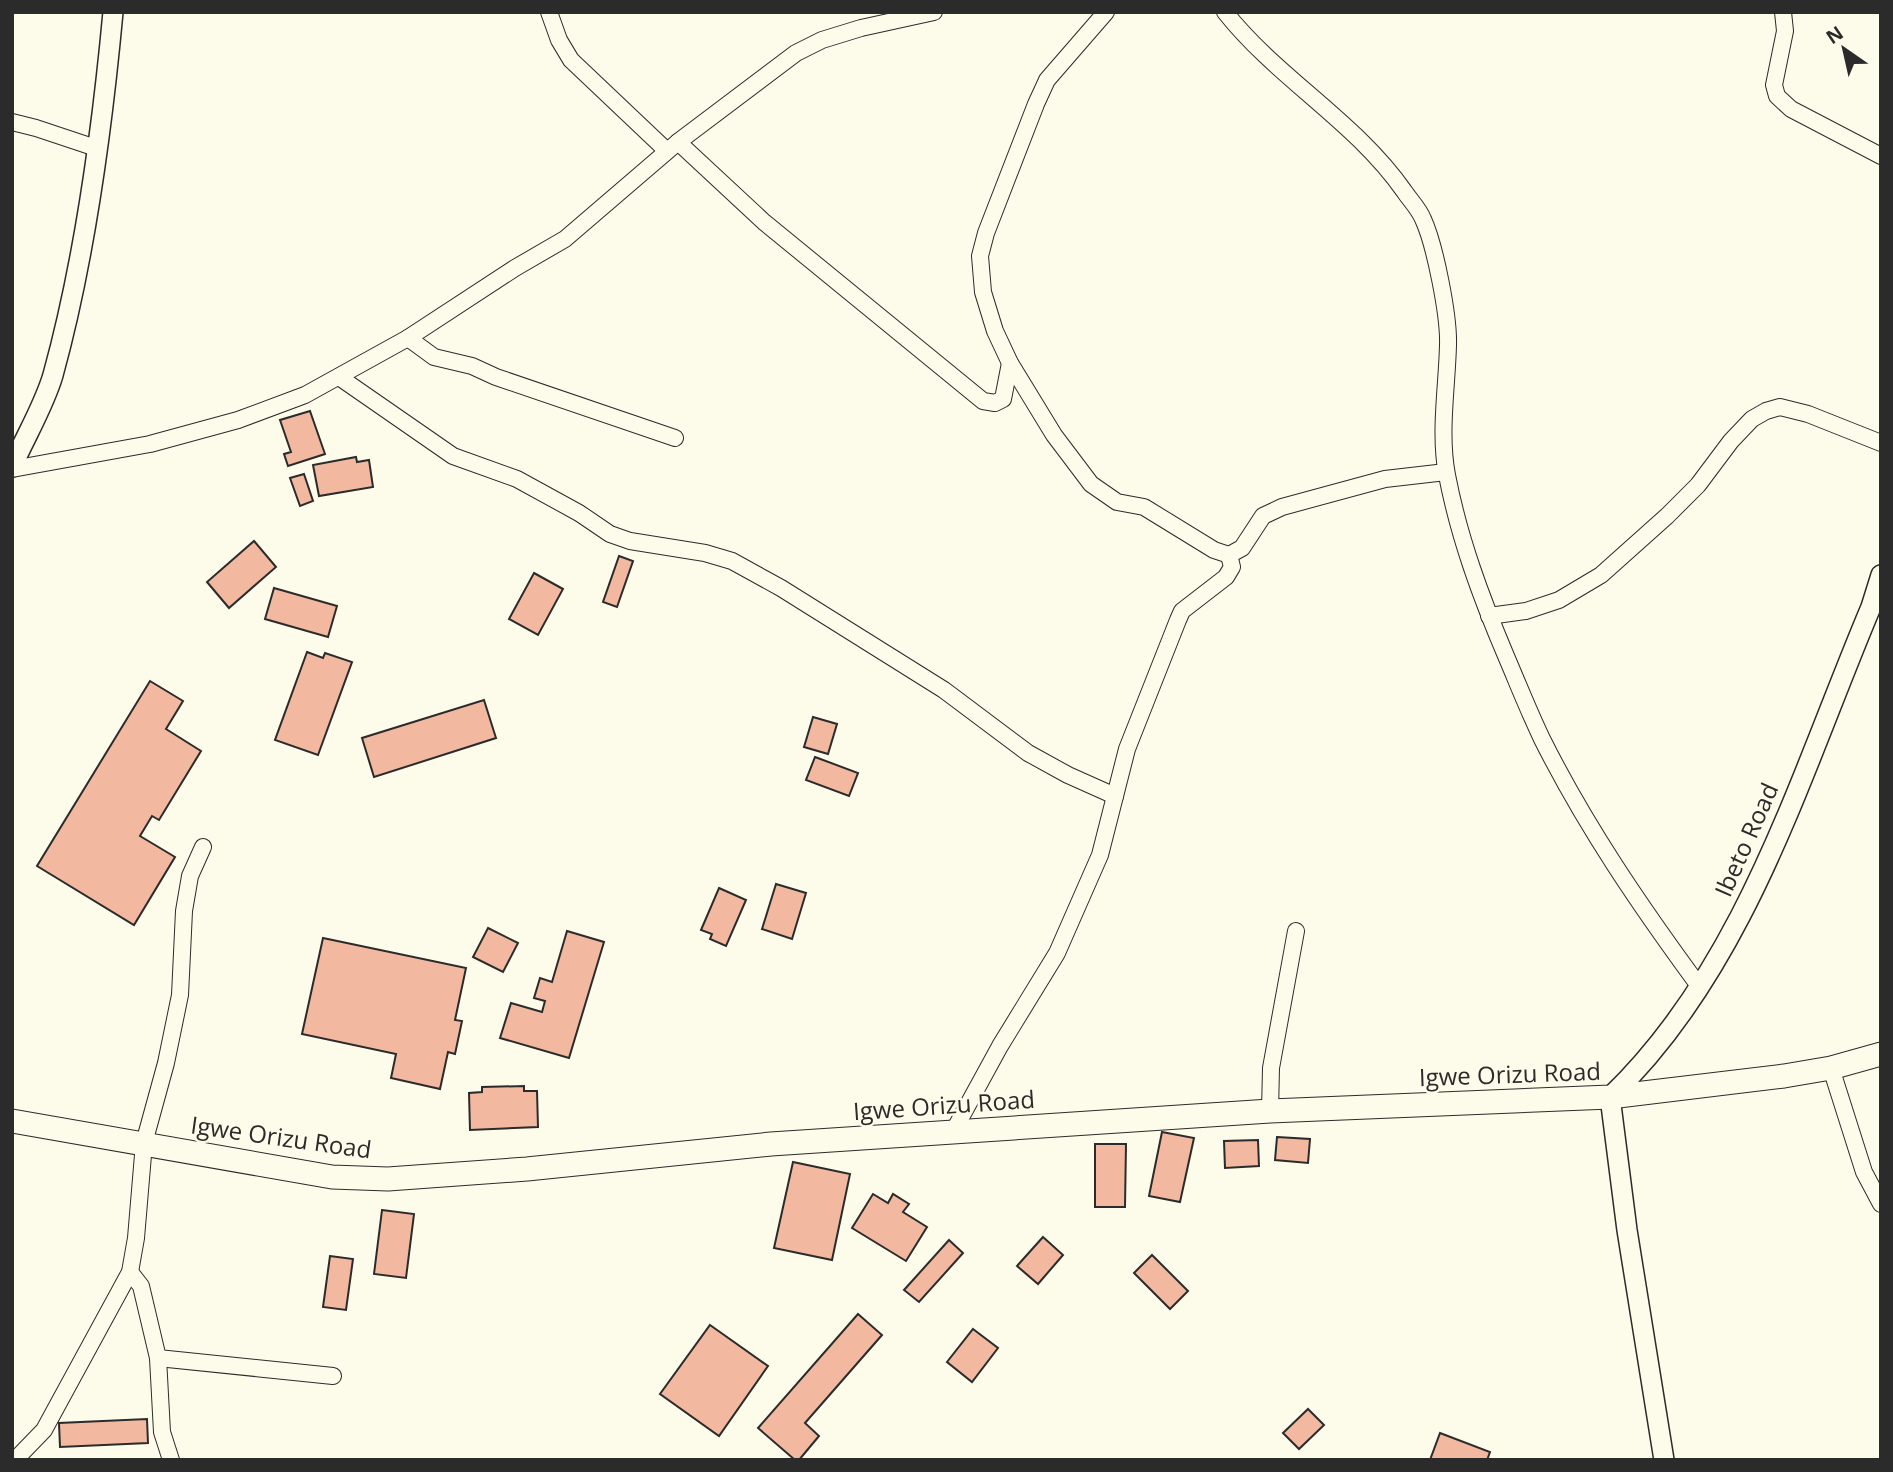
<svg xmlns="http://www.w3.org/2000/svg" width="1893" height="1472" viewBox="0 0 1893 1472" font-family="'Open Sans',sans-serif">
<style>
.building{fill:#f2b8a0;stroke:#2b2b2b;stroke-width:2}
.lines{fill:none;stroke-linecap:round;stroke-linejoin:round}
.minor-casing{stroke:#2b2b2b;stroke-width:18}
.tertiary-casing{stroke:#2b2b2b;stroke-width:22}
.secondary-casing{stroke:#2b2b2b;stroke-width:25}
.minor{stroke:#fdfbea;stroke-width:16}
.tertiary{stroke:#fdfbea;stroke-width:19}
.secondary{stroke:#fdfbea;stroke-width:23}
.labels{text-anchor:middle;stroke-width:5;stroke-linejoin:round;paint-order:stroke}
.street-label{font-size:24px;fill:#2b2b2b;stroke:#fdfbea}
</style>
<rect width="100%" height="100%" fill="#fdfbea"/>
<g class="building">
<polygon points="310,411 325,454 288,466 284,454 291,452 280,420"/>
<polygon points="356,457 357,462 369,460 373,487 319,496 313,465"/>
<polygon points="304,474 313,501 300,506 290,478"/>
<polygon points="254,541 276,567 229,608 207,582"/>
<polygon points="619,556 633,561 617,607 603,602"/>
<polygon points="534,573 563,589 538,635 509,619"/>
<polygon points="274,588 337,606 328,637 265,619"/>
<polygon points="307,652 323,658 325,653 352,662 318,755 275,740"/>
<polygon points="150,681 183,701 166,729 201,751 159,820 152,816 140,836 175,857 134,925 37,866"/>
<polygon points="484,700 496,738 374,777 362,738"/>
<polygon points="813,717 837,724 828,754 804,747"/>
<polygon points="815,757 858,773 849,796 806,780"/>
<polygon points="776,884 806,893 792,939 762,929"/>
<polygon points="719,888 746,900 726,946 710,939 712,934 701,930"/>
<polygon points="488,928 518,943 503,972 473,957"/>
<polygon points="567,931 604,942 569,1058 500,1038 511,1003 542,1012 545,1001 534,998 540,978 552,982"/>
<polygon points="323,938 466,968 455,1020 462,1021 455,1054 448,1052 440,1089 391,1078 396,1054 302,1034"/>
<polygon points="524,1086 524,1091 537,1091 538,1127 470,1130 469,1093 482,1092 482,1087"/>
<polygon points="1162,1132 1194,1138 1180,1202 1149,1196"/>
<polygon points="1277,1137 1310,1139 1308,1163 1275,1160"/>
<polygon points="1258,1140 1259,1166 1225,1168 1224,1141"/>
<polygon points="1095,1144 1126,1144 1125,1207 1095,1207"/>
<polygon points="793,1162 850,1174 832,1260 774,1248"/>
<polygon points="873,1194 888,1203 893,1194 909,1204 903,1212 927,1227 906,1261 852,1228"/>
<polygon points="382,1210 414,1214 406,1278 374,1274"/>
<polygon points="1043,1237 1063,1255 1038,1284 1017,1266"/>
<polygon points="949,1240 963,1253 919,1302 904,1290"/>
<polygon points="1152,1255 1188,1291 1170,1309 1134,1273"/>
<polygon points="330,1256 353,1259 346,1310 323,1307"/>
<polygon points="858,1314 882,1335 805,1423 819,1436 799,1460 795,1460 758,1428"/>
<polygon points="710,1325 768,1366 719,1436 660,1394"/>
<polygon points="973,1329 998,1348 972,1382 947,1362"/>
<polygon points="1308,1409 1324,1425 1299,1449 1283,1433"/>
<polygon points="147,1419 148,1443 60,1447 59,1423"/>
<polygon points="1440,1433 1490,1452 1487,1460 1430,1460"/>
</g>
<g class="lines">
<defs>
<g id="minor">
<polyline points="549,12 559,40 571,60 667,151"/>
<polyline points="1106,12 1047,80 1036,104 986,233 980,256 983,292 995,331 1010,363 1054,435 1091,484 1117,502 1144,507 1214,550 1229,555"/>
<path d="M1225 12C1277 78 1355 121 1404 191 1410 200 1419 209 1423 219 1435 245 1449 316 1448 345 1447 387 1439 433 1447 475 1459 538 1481 597 1506 656 1518 684 1529 712 1542 739 1586 827 1641 907 1699 986"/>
<polyline points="1783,12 1785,31 1774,85 1777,96 1791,109 1881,156"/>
<polyline points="12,122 36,128 96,148"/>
<polyline points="678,142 764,222 983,401 995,403 1003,399 1010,363"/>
<polyline points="408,338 434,357 472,366 496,377 675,438"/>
<polyline points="339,377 453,456 517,479 579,513 610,534 630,541 705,553 732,561 781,588 944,690 1028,753 1068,775 1115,796"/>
<polyline points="12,469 150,444 238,420 305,395 408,338 515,268 565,239 678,142 796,53 822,40 861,28 934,12"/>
<polyline points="1229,555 1242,548 1263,516 1282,507 1385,479 1446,472"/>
<polyline points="1489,616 1526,611 1559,600 1601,575 1667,516 1698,485 1731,441 1752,419 1766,411 1780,407 1808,414 1881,443"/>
<polyline points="1831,1068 1864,1172 1881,1204"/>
<polyline points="1270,1111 1271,1068 1296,931"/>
<polyline points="953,1132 1000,1046 1057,953 1100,855 1127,749 1178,620 1182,611 1226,577 1232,567 1229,555"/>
<polyline points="130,1272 141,1286 158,1358 162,1432 171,1460"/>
<polyline points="158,1358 333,1376"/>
<polyline points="15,1460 44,1430 130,1272 136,1238 144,1143 166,1063 180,995 184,911 190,876 203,847"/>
</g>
<g id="tertiary">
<path d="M12 467C25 437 44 406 53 375 85 259 102 131 113 12"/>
<path d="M1664 1460 1627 1230 1610 1097C1745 968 1800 775 1871 607L1881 575"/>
</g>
<polyline id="secondary" points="12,1121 332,1177 388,1179 527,1169 771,1144 1270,1111 1610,1097 1784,1076 1831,1068 1881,1054"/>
</defs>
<use href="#minor" class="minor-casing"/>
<use href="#tertiary" class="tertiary-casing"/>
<use href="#secondary" class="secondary-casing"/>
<use href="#minor" class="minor"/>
<use href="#tertiary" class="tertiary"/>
<use href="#secondary" class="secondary"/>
</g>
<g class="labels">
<g class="street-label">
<text transform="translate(1747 840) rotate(-66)" y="8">Ibeto Road</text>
<text transform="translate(1510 1075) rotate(-2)" y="8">Igwe Orizu Road</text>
<text transform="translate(944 1106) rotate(-4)" y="8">Igwe Orizu Road</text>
<text transform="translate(281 1138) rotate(8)" y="8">Igwe Orizu Road</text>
</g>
</g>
<rect width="1893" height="1472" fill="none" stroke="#2b2b2b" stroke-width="28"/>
<g transform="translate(1844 49) rotate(326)" stroke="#fdfbea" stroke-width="5" paint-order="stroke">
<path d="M0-5L12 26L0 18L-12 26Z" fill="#2b2b2b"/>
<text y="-10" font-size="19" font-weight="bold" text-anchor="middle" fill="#2b2b2b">N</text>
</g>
</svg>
